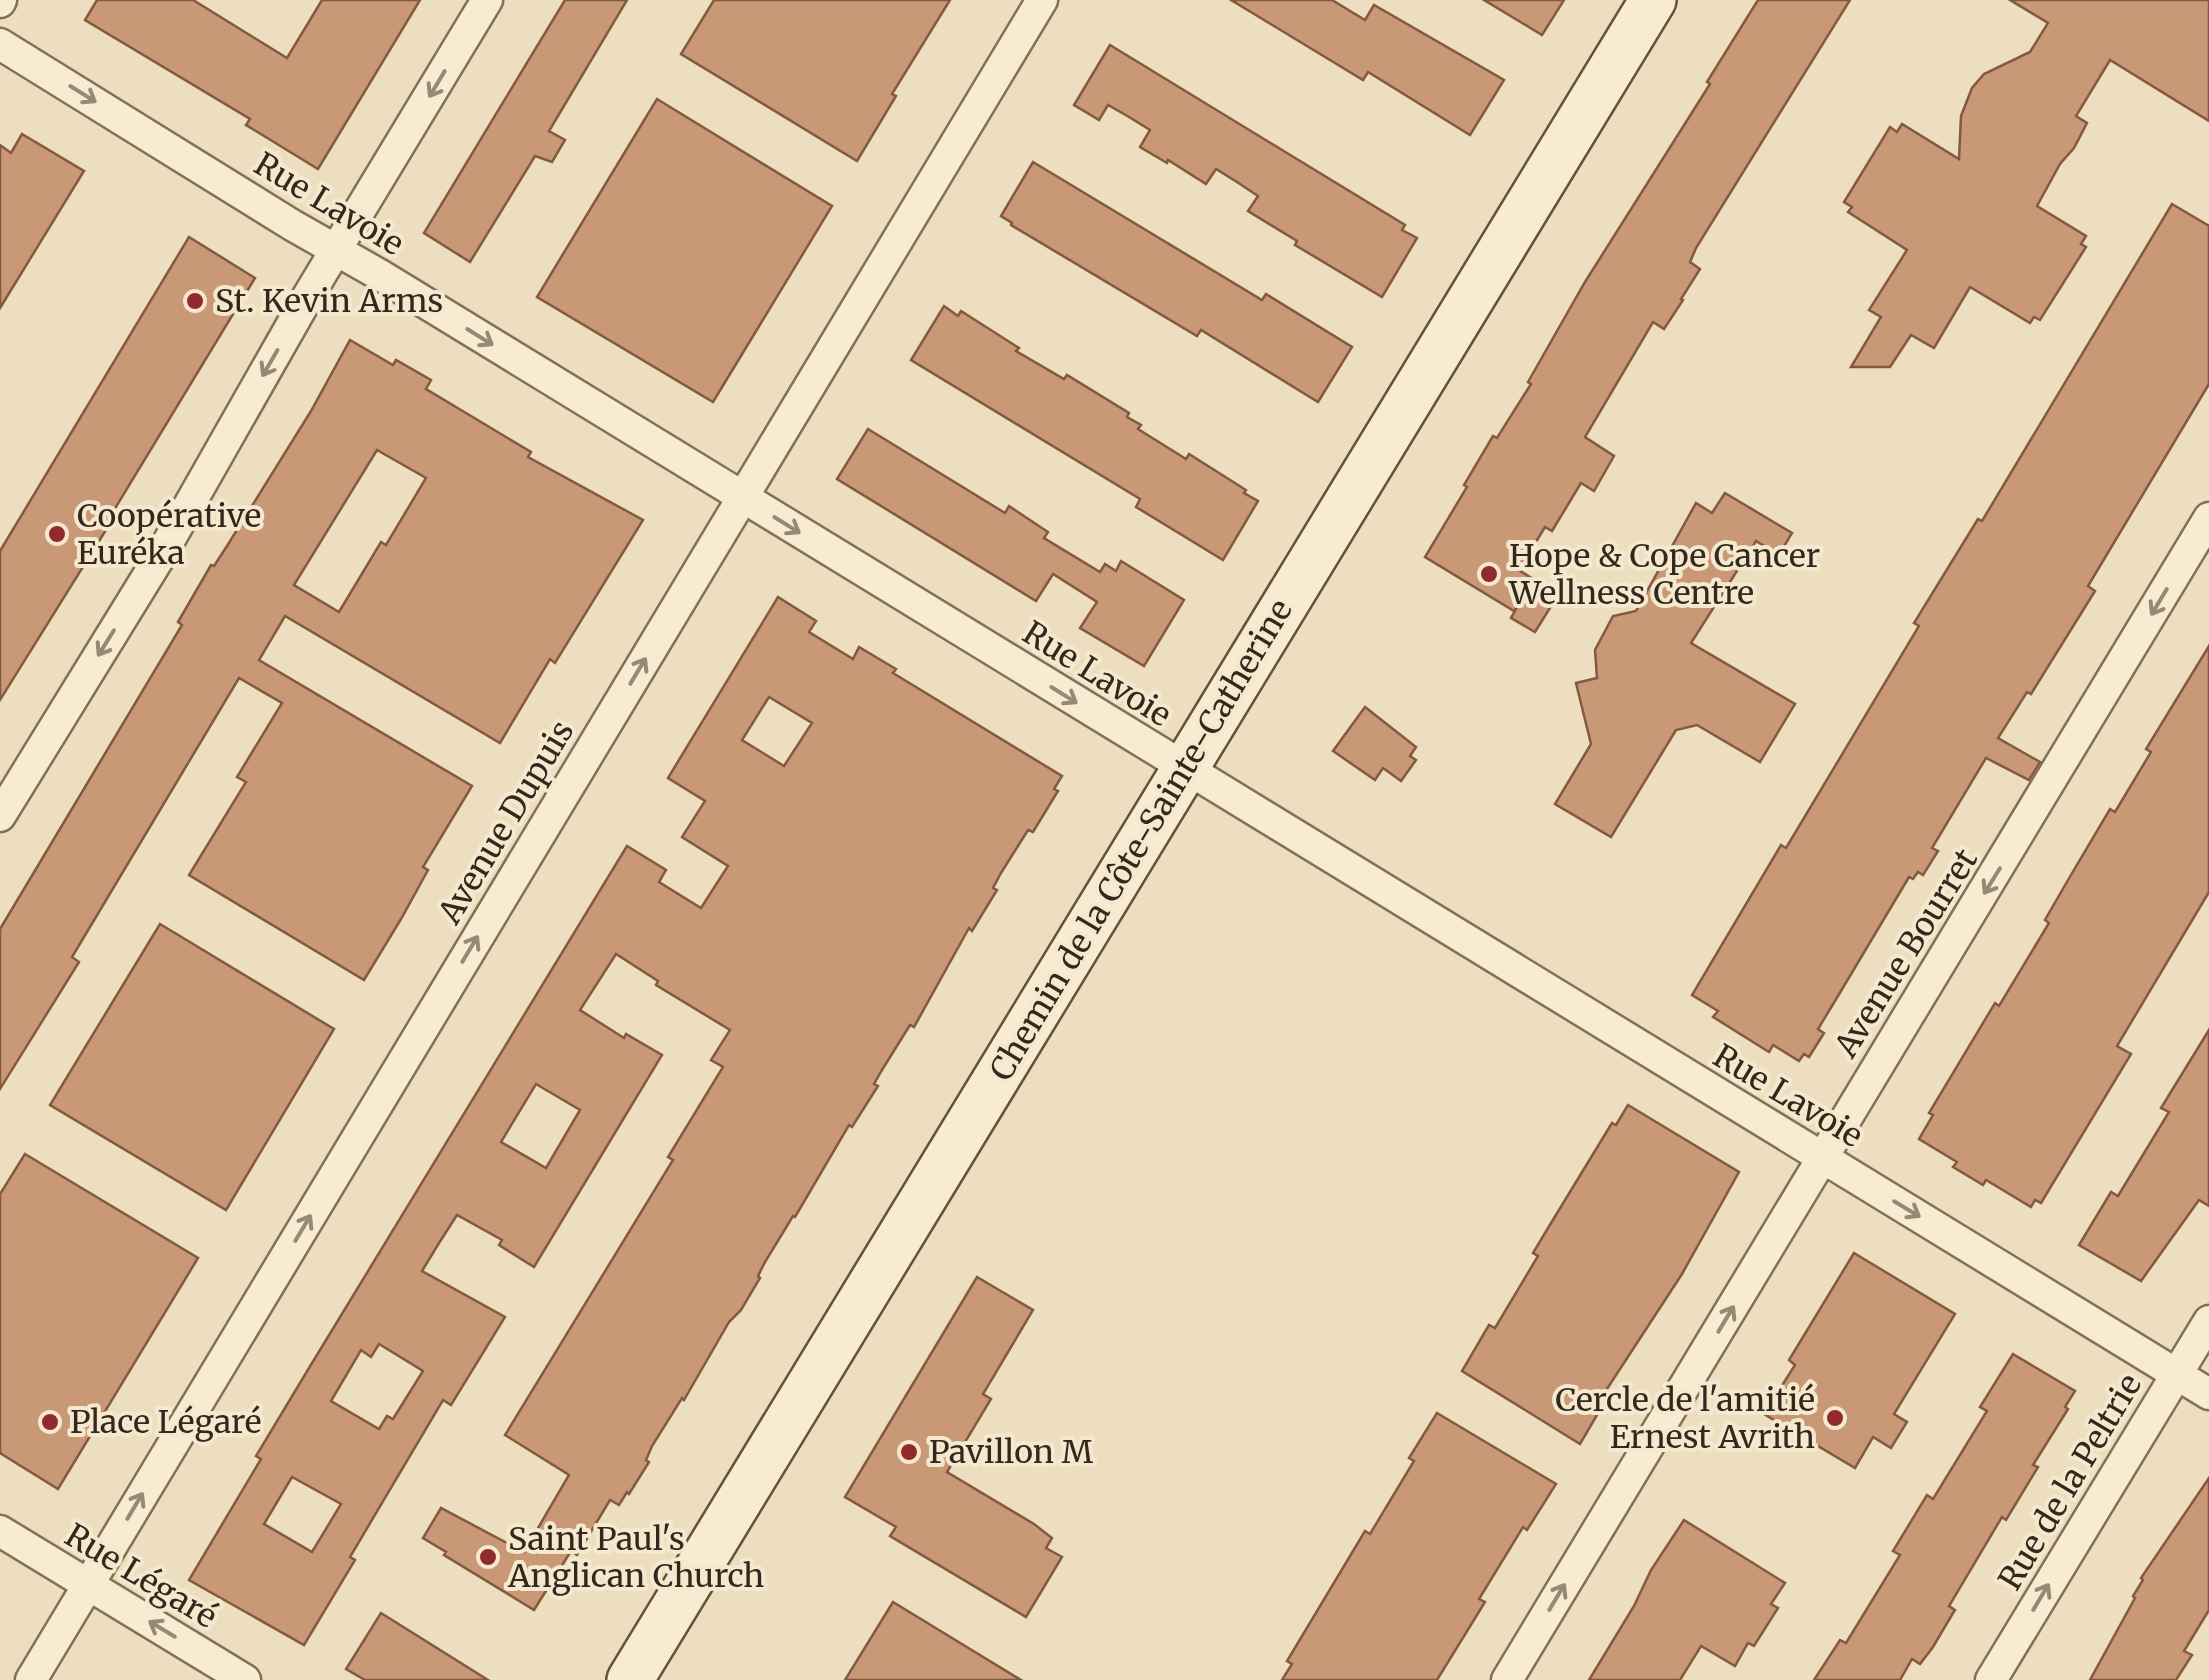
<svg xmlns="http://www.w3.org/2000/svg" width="2209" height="1680" viewBox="0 0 2209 1680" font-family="Merriweather,serif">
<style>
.building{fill:#c99876;stroke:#83593f;stroke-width:2.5;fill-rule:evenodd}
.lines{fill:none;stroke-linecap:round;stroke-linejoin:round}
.street-casing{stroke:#846f58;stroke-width:35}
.secondary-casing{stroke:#66503c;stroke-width:50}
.street{stroke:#f7ecd2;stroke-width:30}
.secondary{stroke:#f7ecd2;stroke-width:45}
.oneway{stroke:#968a77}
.poi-dot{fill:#912a2c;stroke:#f4e9cf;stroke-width:4}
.labels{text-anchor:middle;stroke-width:8;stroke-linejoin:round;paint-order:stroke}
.street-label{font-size:32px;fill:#34281c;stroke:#f4e9cf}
.poi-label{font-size:32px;fill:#34281c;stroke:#f4e9cf;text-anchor:start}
</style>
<rect width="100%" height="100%" fill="#ecdebf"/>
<g class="building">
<polygon points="97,0 193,0 287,58 322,0 420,0 318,169 246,125 250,119 85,20"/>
<polygon points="565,0 627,0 549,131 565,140 552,162 535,156 470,262 424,233"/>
<polygon points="714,0 950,0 892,94 896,96 857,161 681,54"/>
<polygon points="1231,0 1332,0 1365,20 1374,5 1504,80 1470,135 1368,72 1363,80"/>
<polygon points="1484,0 1564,0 1542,35"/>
<polygon points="1758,0 1850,0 1696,248 1690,262 1700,269 1681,299 1683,300 1664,329 1653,322 1585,437 1614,456 1594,491 1581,483 1552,531 1545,527 1519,570 1533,579 1514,611 1425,557 1467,487 1464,485 1493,436 1497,438 1531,384 1528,382 1585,282 1710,84 1707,82"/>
<polygon points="2010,0 2209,0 2209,121 2110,60 2076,116 2087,123 2074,148 2060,164 2037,206 2086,236 2081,244 2086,247 2040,320 2034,317 2030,323 1970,287 1934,348 1911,335 1890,367 1851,367 1881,317 1869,310 1907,250 1848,212 1852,207 1844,202 1890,127 1897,132 1902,124 1959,159 1961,116 1972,88 1984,74 2030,52 2048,23"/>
<polygon points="1110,45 1405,225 1402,230 1417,238 1382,297 1295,245 1297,241 1248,211 1258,196 1237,182 1216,169 1206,184 1168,160 1167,163 1140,147 1150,130 1129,117 1108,105 1099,120 1074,105"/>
<polygon points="657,99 832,206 713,402 537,297"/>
<polygon points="22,134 84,171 0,308 0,145 11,153"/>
<polygon points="1033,162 1262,300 1266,294 1352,347 1318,402 1201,330 1197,336 1011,225 1012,223 1001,216"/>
<polygon points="2172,204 2209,226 2209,384 2088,586 2095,591 2031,694 2027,692 1998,738 2040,762 2029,780 1986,758 1932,848 1938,851 1923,875 1918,872 1913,879 1909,877 1838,996 1818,1029 1824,1033 1809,1057 1804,1054 1799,1061 1773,1045 1769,1052 1713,1017 1718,1011 1692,995 1781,845 1786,848 1919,626 1914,623 1978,519 1982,521"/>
<polygon points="189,237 255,278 111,515 114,517 0,700 0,551"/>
<polygon points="944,306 958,316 961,311 1019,348 1016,351 1064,379 1067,375 1129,413 1127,417 1141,425 1138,429 1186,459 1189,454 1246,490 1244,493 1258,501 1223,560 1136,507 1140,499 911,360"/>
<path d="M350 340 393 365 396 360 431 380 426 389 531 452 528 457 643 520 555 663 550 659 500 743 285 616 259 660 472 786 423 867 428 870 401 919 364 980 189 875 246 782 237 777 282 703 239 678 72 957 79 962 0 1089V929L182 625 178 622 211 565 214 566 227 546 311 411ZM377 450 426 478 386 545 381 542 339 612 294 585Z"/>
<polygon points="868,429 1005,513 1009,506 1048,532 1044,538 1100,572 1105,564 1116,571 1121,561 1184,600 1144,666 1080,628 1097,602 1053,574 1036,601 837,479"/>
<polygon points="1725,493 1792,533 1779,555 1756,541 1691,643 1795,704 1760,762 1697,725 1676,730 1611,837 1555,804 1591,744 1576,683 1597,678 1595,650 1613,616 1636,611 1696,503 1712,513"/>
<polygon points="1525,593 1550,608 1535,632 1511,618"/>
<path d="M778 597 816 621 809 632 853 659 859 647 896 669 893 673 1062 776 1054 789 1058 791 1033 832 1028 830 1001 873 993 888 997 890 972 931 969 928 914 1027 910 1025 882 1070 874 1084 878 1086 852 1127 849 1125 795 1217 793 1216 765 1262 758 1276 760 1278 741 1310 729 1322 684 1400 682 1398 652 1446 646 1460 649 1462 629 1494 627 1492 619 1505 610 1500 577 1555 571 1551 534 1610 444 1555 446 1552 423 1538 441 1508 524 1552 569 1475 505 1435 673 1160 668 1157 723 1067 711 1060 730 1030 656 985 658 981 616 954 580 1010 624 1038 626 1034 662 1055 534 1267 499 1245 502 1240 457 1215 439 1243 422 1271 505 1317 451 1405 443 1400 350 1557 355 1560 304 1645 189 1580 261 1459 256 1456 309 1368 627 846 666 870 659 882 701 908 728 866 682 837 705 801 668 778ZM769 697 812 723 784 766 742 740ZM536 1084 580 1110 546 1168 501 1142ZM379 1344 423 1371 393 1419 387 1416 379 1429 331 1401 361 1350 371 1357ZM292 1477 341 1504 312 1552 264 1524Z"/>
<polygon points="2209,646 2209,892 2117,1046 2131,1054 2041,1203 2035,1200 2031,1207 1986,1180 1983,1185 1953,1167 1957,1162 1919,1139 1933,1115 1929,1113 1995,1003 1999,1006 2049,923 2045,920 2068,880 2110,809 2115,812 2151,752 2146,749"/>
<polygon points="1365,707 1416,747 1410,756 1416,760 1401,781 1383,768 1375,780 1333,751"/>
<polygon points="160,924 334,1029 226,1210 50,1105"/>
<polygon points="2209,1030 2209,1206 2199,1200 2141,1281 2079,1245 2111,1192 2118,1196 2169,1112 2161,1108"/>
<polygon points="1628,1105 1739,1172 1682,1274 1603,1395 1607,1398 1580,1444 1462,1371 1489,1325 1495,1328 1538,1256 1533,1253 1548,1228 1612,1123 1616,1125"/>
<polygon points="25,1154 198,1258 58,1489 0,1453 0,1194"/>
<polygon points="1854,1253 1955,1314 1894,1414 1907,1422 1891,1448 1873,1437 1855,1468 1764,1414 1795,1365 1789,1360"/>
<polygon points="977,1277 1033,1310 983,1394 991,1399 947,1472 1034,1524 1052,1538 1046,1548 1062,1557 1026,1617 890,1536 896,1527 845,1497"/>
<polygon points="2013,1354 2075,1391 2065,1407 2068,1409 2033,1465 2038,1467 2006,1520 2002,1517 1949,1606 1955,1610 1953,1613 1933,1647 1920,1664 1912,1659 1900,1680 1814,1680 1840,1640 1846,1643 1900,1555 1893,1551 1927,1495 1933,1499 1987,1411 1980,1407"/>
<polygon points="1437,1413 1556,1484 1527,1530 1523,1527 1479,1599 1485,1602 1437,1680 1282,1680 1292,1664 1287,1661 1365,1531 1370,1534 1414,1461 1409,1458"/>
<polygon points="2209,1478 2209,1610 2184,1651 2192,1655 2176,1680 2090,1680 2135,1598 2133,1596 2143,1580 2141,1578"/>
<polygon points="1684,1520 1785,1583 1771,1604 1778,1608 1754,1646 1748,1643 1735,1666 1701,1646 1680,1680 1589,1680 1634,1606 1651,1570"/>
<polygon points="893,1602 1021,1680 845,1680"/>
<polygon points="381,1613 488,1680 365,1680 346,1669"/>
</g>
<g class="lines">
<defs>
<g id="street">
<polyline points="0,2 1,0"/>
<polyline points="0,44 292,225 380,275 2209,1394"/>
<polyline points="0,816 162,553 311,291 487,0"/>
<polyline points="0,1531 245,1680"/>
<polyline points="31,1680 1042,0"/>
<polyline points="1507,1680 2209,518"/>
<polyline points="1991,1680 2209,1321"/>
</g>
<polyline id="secondary" points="630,1680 1653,0"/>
</defs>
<use href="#street" class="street-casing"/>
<use href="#secondary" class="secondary-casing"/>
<use href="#street" class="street"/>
<use href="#secondary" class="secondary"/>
</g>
<defs><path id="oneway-shaft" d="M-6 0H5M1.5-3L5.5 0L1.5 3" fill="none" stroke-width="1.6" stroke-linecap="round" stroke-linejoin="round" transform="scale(2.5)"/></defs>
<g class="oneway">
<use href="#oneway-shaft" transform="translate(437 84) rotate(121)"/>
<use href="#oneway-shaft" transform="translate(83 94) rotate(32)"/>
<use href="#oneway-shaft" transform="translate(480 337) rotate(32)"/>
<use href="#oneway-shaft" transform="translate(270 363) rotate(120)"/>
<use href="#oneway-shaft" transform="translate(787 525) rotate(32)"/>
<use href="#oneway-shaft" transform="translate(2159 602) rotate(121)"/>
<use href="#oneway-shaft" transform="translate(106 643) rotate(122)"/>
<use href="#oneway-shaft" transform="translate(638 671) rotate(-59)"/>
<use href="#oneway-shaft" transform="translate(1064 695) rotate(32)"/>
<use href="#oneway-shaft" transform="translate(1992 881) rotate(122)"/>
<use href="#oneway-shaft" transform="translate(470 949) rotate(-59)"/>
<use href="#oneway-shaft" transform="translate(1907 1209) rotate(31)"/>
<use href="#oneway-shaft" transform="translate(303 1228) rotate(-59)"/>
<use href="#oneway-shaft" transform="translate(1726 1319) rotate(-59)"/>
<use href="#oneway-shaft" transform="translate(135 1506) rotate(-59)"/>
<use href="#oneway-shaft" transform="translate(1557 1597) rotate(-59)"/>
<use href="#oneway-shaft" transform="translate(2041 1597) rotate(-59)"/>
<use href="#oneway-shaft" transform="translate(162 1629) rotate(-149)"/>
</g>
<g class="poi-dot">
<circle cx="195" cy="301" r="10"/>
<circle cx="57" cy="534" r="10"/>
<circle cx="1489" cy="574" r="10"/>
<circle cx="1835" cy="1418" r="10"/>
<circle cx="50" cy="1422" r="10"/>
<circle cx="909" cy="1452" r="10"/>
<circle cx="488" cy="1557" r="10"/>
</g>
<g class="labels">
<g class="street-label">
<text transform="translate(329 204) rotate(31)" y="11">Rue Lavoie</text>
<text transform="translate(1097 674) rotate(32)" y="11">Rue Lavoie</text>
<text transform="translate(506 822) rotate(-59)" y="11">Avenue Dupuis</text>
<text transform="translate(1141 840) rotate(-59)" y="11">Chemin de la Côte-Sainte-Catherine</text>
<text transform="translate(1906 953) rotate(-58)" y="11">Avenue Bourret</text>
<text transform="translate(1788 1096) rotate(31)" y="11">Rue Lavoie</text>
<text transform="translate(2070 1482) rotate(-59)" y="11">Rue de la Peltrie</text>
<text transform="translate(141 1576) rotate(31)" y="11">Rue Légaré</text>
</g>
<g class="poi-label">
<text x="215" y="312">St. Kevin Arms</text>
<text x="77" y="527">Coopérative<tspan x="77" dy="37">Euréka</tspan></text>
<text x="1509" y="567">Hope &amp; Cope Cancer<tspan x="1509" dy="37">Wellness Centre</tspan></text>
<text x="1815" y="1411" text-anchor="end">Cercle de l'amitié<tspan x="1815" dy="37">Ernest Avrith</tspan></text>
<text x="70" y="1433">Place Légaré</text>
<text x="929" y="1463">Pavillon M</text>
<text x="508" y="1550">Saint Paul's<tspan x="508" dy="37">Anglican Church</tspan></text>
</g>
</g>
</svg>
